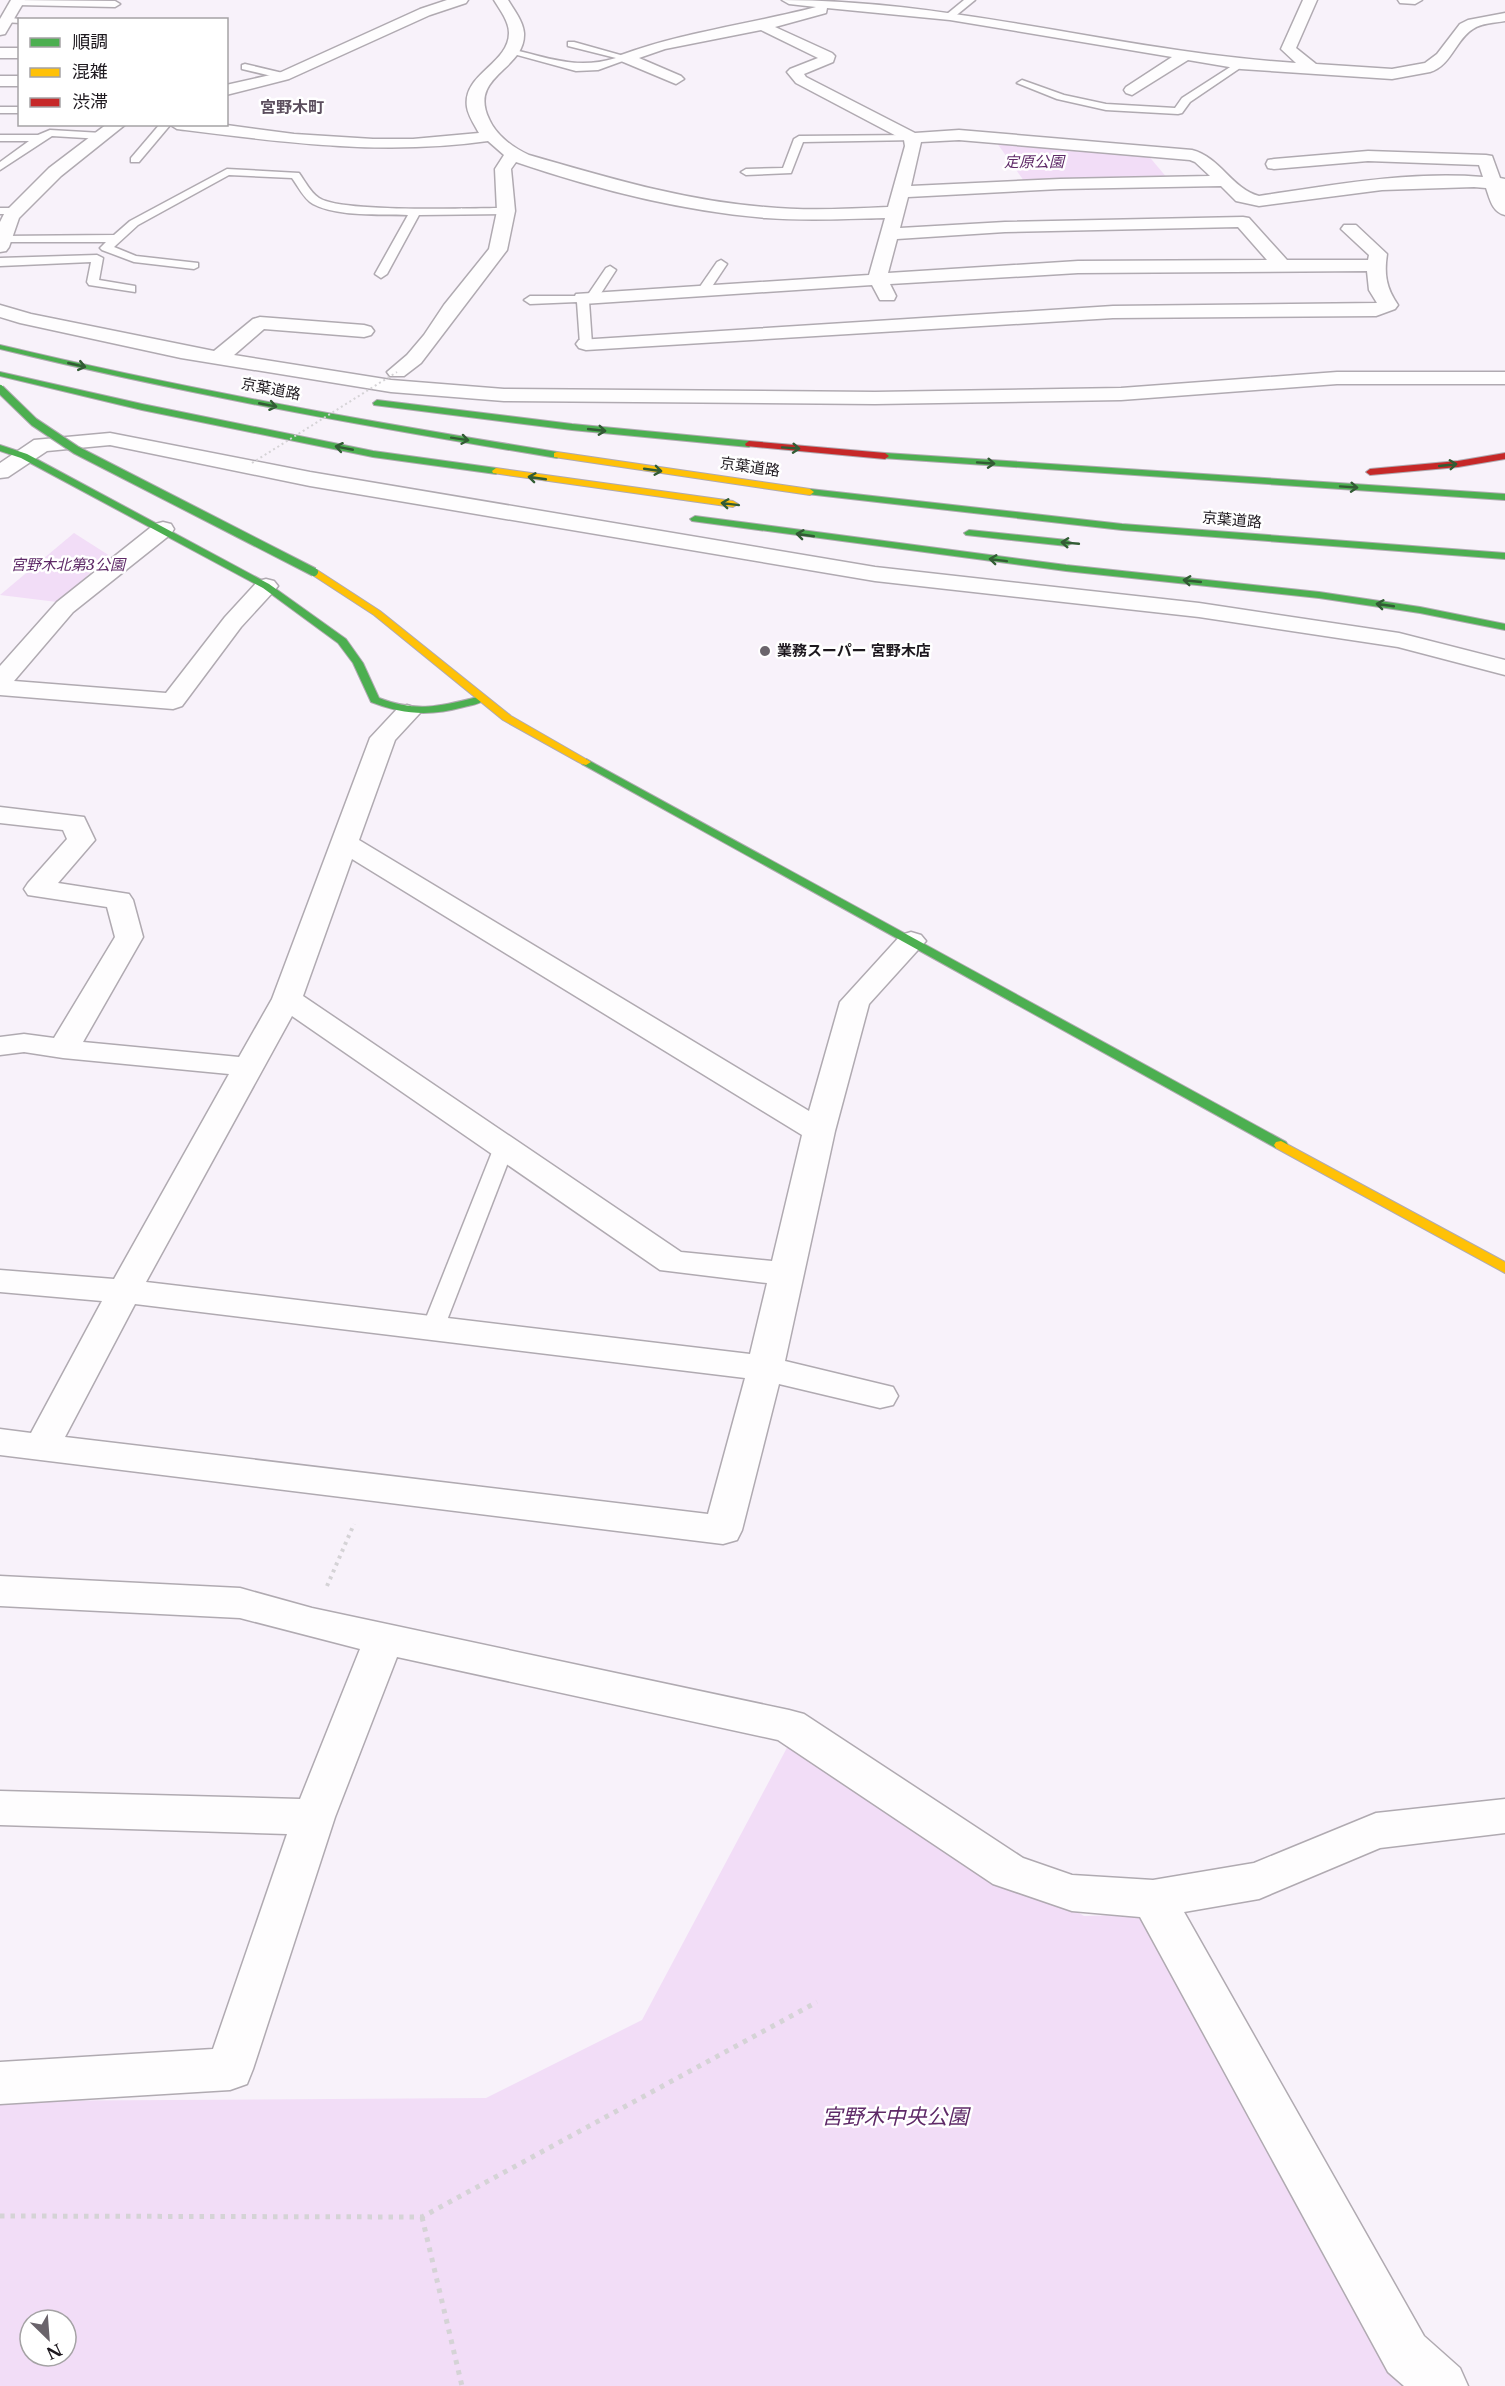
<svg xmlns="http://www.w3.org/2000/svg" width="1505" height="2386" viewBox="0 0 1505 2386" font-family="'Libre Baskerville','Noto Sans JP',serif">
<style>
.green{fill:#f2ddf7;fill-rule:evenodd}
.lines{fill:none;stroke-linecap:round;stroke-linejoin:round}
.lane-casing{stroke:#b0aab1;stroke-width:3}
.street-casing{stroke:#b0aab1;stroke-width:3}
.fast-casing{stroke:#b0aab1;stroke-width:2}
.slow-casing{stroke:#b0aab1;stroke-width:2}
.jam-casing{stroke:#b0aab1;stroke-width:2}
.path-far1{stroke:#d5d3d6;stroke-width:4;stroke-dasharray:3 4.5;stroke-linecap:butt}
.path{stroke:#d5d3d6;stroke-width:5;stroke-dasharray:4.5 6;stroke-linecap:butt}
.lane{fill:#fefdfe;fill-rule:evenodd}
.street{fill:#fefdfe;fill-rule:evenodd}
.fast{fill:#4caf50;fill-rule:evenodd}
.slow{fill:#ffc107;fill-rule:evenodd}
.jam{fill:#c62828;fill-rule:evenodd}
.fast-bridge-casing{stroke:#b0aab1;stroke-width:10;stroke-linecap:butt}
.path-bridge{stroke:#d5d3d6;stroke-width:2;stroke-dasharray:2 3;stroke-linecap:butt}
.fast-bridge{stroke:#4caf50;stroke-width:8}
.oneway{stroke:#325c34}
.poi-dot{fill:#6a646b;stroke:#fff;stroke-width:2}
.labels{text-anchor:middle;stroke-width:5;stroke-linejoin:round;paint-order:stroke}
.far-park-label{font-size:15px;font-style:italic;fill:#5e2967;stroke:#fff}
.far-street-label{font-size:15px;fill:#1d181e;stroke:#fff}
.far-poi-label{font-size:15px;font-weight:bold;fill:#1d181e;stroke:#fff;text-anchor:start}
.far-neighbourhood-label{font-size:16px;font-weight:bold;fill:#5c4f5e;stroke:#fff}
.near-park-label{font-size:21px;font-style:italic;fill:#5e2967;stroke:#fff}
</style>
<rect width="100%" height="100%" fill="#f8f2fa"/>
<g class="green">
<polygon points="994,139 1147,154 1168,179 1024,181"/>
<polygon points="74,533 110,556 57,602 0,595"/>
<path d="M790 1742 1084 1916 1147 1914 1436 2386H0V2101L486 2098 642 2020ZM30 2320H66V2356H30Z"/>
</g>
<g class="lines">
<defs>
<g id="lane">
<polygon points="14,0 115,1 120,4 115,7 17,5 12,2"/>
<polygon points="964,0 975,0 953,18 947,18 947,14"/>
<polygon points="7,17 24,20 20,20 20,23 4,22 4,18"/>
<path d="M568 42H574L631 58 598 70 576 71 506 52 511 49C549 58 577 70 616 58L568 46Z"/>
<polygon points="1238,62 1246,64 1190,102 1182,113 1178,114 1106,110 1057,99 1017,83 1022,80 1064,95 1106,104 1175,108 1182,98"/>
<polygon points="245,64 287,74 289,76 284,79 242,69 242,65"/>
<rect x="0" y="107" width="20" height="6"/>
<polygon points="160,124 171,124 139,162 131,162 131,158"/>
<polygon points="50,130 102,133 107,136 102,139 52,136 0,170 0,162 29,141 0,141 0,135 38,135"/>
<polygon points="912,135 916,136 916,140 803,142 791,173 746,175 741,172 746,169 783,168 794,139 799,136"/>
<path d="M227 169 299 173C305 181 310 192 319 198 341 213 473 208 506 208L512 211 506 214 419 215 387 274 381 278 375 274 408 215C381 214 337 217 313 204 304 199 298 186 292 178L229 175 138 225 114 247 136 256 198 263V267L194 269 134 262 102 250 100 248 106 242H0V236H3L114 235 130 221Z"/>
<polygon points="0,208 15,208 21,211 15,214 0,214"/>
<polygon points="97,255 103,258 99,280 135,286 135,292 89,285 87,282 91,262 0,266 0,258"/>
<polygon points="721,260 727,264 707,294 699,294 697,291 717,262"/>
<polygon points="610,266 616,270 596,301 589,301 592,344 590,347 586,348 580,344 577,302 530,304 524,300 530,296 587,296 606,268"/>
<polygon points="504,1141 511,1143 514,1147 444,1328 441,1333 433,1335 425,1333 422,1328 494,1147 497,1143"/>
</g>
<g id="street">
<polygon points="11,0 25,0 5,34 0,35 0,19"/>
<polygon points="447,0 468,0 466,3 430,15 289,79 226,95 226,85 279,73 420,9"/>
<path d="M494 0H508C514 10 523 21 524 33 526 70 468 75 489 119 496 135 513 148 529 155 606 177 684 201 765 207 805 211 847 209 888 207L905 146 904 140 796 83 787 72 790 69 818 58 761 30 665 49 639 58 681 76 684 79 676 84 621 61 618 58 621 55C684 32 751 24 816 7L789 4 782 0C956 0 1123 52 1296 63L1281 49 1303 0H1317L1296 48 1316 64 1392 69 1425 63 1437 54 1460 24 1468 20 1505 13V21C1495 23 1481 23 1473 29 1456 39 1451 66 1430 72L1392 79 1241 69 1188 60 1132 95 1126 93 1124 90 1126 87 1172 57 950 20 827 8 826 13 775 27 832 53 835 56 833 62 804 74 806 77 915 133 959 130 1192 150C1220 157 1232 189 1259 196 1333 185 1408 171 1483 177L1479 165 1368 161 1274 169 1268 168 1266 164 1268 160 1274 159 1368 151 1486 155 1492 156 1500 178 1505 179V215C1492 212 1490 199 1486 188L1474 187 1382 190 1259 206 1236 201 1221 186 1060 189 908 197 900 228 1005 222 1243 217 1249 218 1287 260H1368L1369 255 1341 229 1344 225H1356L1387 254C1384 274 1386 288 1398 305L1395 309 1376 316 1113 318 586 350 579 348 576 344 579 340 1113 306 1377 303 1369 290 1367 271 1078 273 890 284 896 296 894 300H880L872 285 583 304 576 302 574 298 576 294 869 275 885 218C845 219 805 221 766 218 682 211 595 189 516 162L511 169 515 211 507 250 421 363 404 376H390L387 372 407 355 424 335 444 305 489 249 497 211 495 169 504 155 488 141C383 156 281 142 177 129L169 124H219L294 134 373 139H413L479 133C475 126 468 115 467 107 462 74 509 64 509 33 509 21 500 10 494 0ZM959 140 1190 160 1195 162 1210 176 1060 179 911 186 921 142ZM1238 227 1267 260 1078 261 888 273 897 239 1005 232Z"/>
<polygon points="1398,0 1422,0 1415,4 1400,3"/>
<rect x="0" y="48" width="20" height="10"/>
<rect x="0" y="76" width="20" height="10"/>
<polygon points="107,124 126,124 61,176 19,218 9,247 6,251 0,252 0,222 5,212 49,168"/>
<polygon points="0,305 31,314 214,351 253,319 260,317 364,325 371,327 374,331 371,335 364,337 264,329 234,355 391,380 504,389 875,392 1121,388 1337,372 1505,372 1505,384 1337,384 1121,400 875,404 504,401 391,392 181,358 20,323 0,317"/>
<polygon points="110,433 310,472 875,567 1199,603 1399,633 1505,660 1505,675 1398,647 1199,617 875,581 310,486 110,445 47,451 8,477 0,478 0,463 34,440"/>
<polygon points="163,522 171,524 174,529 171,534 73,612 14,681 166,693 225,617 258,581 266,579 274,581 278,586 274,591 241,627 182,706 173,709 0,695 0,666 57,602 155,524"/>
<path d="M407 705 416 708 420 713 395 740 359 840 809 1111 840 1002 901 935 911 932 921 935 926 941 869 1004 835 1131 785 1361 893 1387 898 1396 893 1405 880 1408 779 1384 742 1530 737 1540 723 1544 0 1455V1429L31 1433 102 1301 0 1292V1270L114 1279 229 1074 63 1058 24 1052 0 1055V1037L24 1034 54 1038 115 937 107 907 28 895 24 889 28 883 67 839 63 830 0 823V807L84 817 95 840 58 883 129 894 133 900 143 937 83 1042 239 1057 272 999 370 738 398 708ZM352 859 802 1135 772 1261 681 1252 303 996ZM292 1016 660 1270 767 1283 750 1354 146 1282ZM135 1304 745 1378 708 1514 65 1437Z"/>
<polygon points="0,1576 240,1588 312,1608 789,1710 804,1714 1023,1858 1072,1875 1153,1880 1254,1863 1376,1813 1505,1799 1505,1833 1380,1848 1259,1899 1184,1912 1424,2336 1460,2368 1468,2386 1404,2386 1388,2372 1140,1917 1072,1911 993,1884 778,1740 397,1657 335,1817 253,2069 247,2084 230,2090 0,2104 0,2062 213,2049 287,1834 0,1825 0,1791 300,1799 360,1649 240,1618 0,1606"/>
</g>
<g id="fast">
<path d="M0 345C184 389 370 422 557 452L561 455 557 458C370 427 184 394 0 349Z"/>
<polygon points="0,372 142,404 373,451 496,468 500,471 496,474 373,457 142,410 0,376"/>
<polygon points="377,400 572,424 749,441 753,444 749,447 572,430 374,405 373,403"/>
<path d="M0 445 27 454 269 584 346 639 363 663 379 698C418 713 442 706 481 696L486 699C480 704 472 705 464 707 431 716 404 715 371 702L353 663 338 643 263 588 21 458 0 451Z"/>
<polygon points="885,453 1505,494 1505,500 882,458 882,454"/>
<polygon points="810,489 1122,524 1505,553 1505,559 1122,530 807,494 806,492"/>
<polygon points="695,516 1066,565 1319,592 1420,607 1505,624 1505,630 1420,613 1319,598 1066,571 692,521 690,519"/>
<polygon points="969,530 1067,540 1072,543 1067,546 966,535 964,533"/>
<polygon points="586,759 1286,1142 1288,1145 1286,1148 1276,1148 582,764 581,762"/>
</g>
<g id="slow">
<polygon points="557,452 810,489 814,492 810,495 554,457 554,453"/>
<polygon points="496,468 733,501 738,504 733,507 493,473 492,471"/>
<polygon points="311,570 317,570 380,611 511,716 591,762 586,765 582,764 503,720 374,615 311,574"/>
<polygon points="1281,1141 1505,1262 1505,1273 1276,1148 1274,1145 1276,1142"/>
</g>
<g id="jam">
<polygon points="749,441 885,453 889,456 885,459 746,446 745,444"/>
<polygon points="1505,453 1505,459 1458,467 1370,475 1366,472 1370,469 1458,461"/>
</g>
</defs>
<use href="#lane" class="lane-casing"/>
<use href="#street" class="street-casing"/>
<use href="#fast" class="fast-casing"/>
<use href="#slow" class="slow-casing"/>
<use href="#jam" class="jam-casing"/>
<polyline class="path-far1" points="327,1586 354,1524"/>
<g class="path">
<polyline points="0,2216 422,2217 817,2002"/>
<polyline points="422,2217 462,2386"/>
</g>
<use href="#lane" class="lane"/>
<use href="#street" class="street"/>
<use href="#fast" class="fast"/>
<use href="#slow" class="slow"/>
<use href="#jam" class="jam"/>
<defs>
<polyline id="fast-bridge" points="0,389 34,422 76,450 314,572"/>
</defs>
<use href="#fast-bridge" class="fast-bridge-casing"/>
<polyline class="path-bridge" points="252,463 397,372"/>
<use href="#fast-bridge" class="fast-bridge"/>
</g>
<defs><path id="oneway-shaft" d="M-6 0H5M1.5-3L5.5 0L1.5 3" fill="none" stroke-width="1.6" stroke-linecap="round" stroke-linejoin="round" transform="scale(1.5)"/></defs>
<g class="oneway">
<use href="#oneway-shaft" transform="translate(77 365) rotate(13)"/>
<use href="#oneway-shaft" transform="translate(268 405) rotate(11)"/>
<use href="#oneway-shaft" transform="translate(597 430) rotate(6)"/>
<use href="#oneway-shaft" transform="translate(460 439) rotate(9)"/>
<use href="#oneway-shaft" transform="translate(344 448) rotate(-169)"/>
<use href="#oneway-shaft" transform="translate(791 448) rotate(4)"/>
<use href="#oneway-shaft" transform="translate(986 463) rotate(4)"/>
<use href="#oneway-shaft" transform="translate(1448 465) rotate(-6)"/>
<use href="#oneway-shaft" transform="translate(653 470) rotate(8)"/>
<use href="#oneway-shaft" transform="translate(537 478) rotate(-172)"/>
<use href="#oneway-shaft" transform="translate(1349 487) rotate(4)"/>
<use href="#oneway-shaft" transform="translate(730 504) rotate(-173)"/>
<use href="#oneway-shaft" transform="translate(805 535) rotate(-172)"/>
<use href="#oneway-shaft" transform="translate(1070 543) rotate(-175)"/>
<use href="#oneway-shaft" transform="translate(998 560) rotate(-173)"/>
<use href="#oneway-shaft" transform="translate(1192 581) rotate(-174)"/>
<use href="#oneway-shaft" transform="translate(1385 605) rotate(-172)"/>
</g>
<circle class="poi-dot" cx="765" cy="651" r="6"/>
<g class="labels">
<g class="far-park-label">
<text x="1034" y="167">定原公園</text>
<text x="68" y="570">宮野木北第3公園</text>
</g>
<g class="far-street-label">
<text transform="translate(271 389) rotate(11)" y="5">京葉道路</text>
<text transform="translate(750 467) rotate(8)" y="5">京葉道路</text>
<text transform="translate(1232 520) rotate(5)" y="5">京葉道路</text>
</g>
<g class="far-poi-label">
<text x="777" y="656">業務スーパー 宮野木店</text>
</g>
<g class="far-neighbourhood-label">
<text x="292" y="113">宮野木町</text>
</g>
<g class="near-park-label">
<text x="895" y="2124">宮野木中央公園</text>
</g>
</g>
<rect x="18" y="18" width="210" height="108" fill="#ffffff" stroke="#a5a3a5" stroke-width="1.5"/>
<rect x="30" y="38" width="30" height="9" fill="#4caf50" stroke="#a5a3a5" stroke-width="1.5"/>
<text x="72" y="48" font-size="18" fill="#1d181e">順調</text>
<rect x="30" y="68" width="30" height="9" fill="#ffc107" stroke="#a5a3a5" stroke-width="1.5"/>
<text x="72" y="78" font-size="18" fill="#1d181e">混雑</text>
<rect x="30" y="98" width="30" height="9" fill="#c62828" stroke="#a5a3a5" stroke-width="1.5"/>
<text x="72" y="108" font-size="18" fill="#1d181e">渋滞</text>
<g transform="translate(48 2338) rotate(155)"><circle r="28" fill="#ffffff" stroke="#a5a3a5" stroke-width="1.5"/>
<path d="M0-4.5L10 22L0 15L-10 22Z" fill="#6a646b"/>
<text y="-9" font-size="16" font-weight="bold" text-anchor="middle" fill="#1d181e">N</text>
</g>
</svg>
